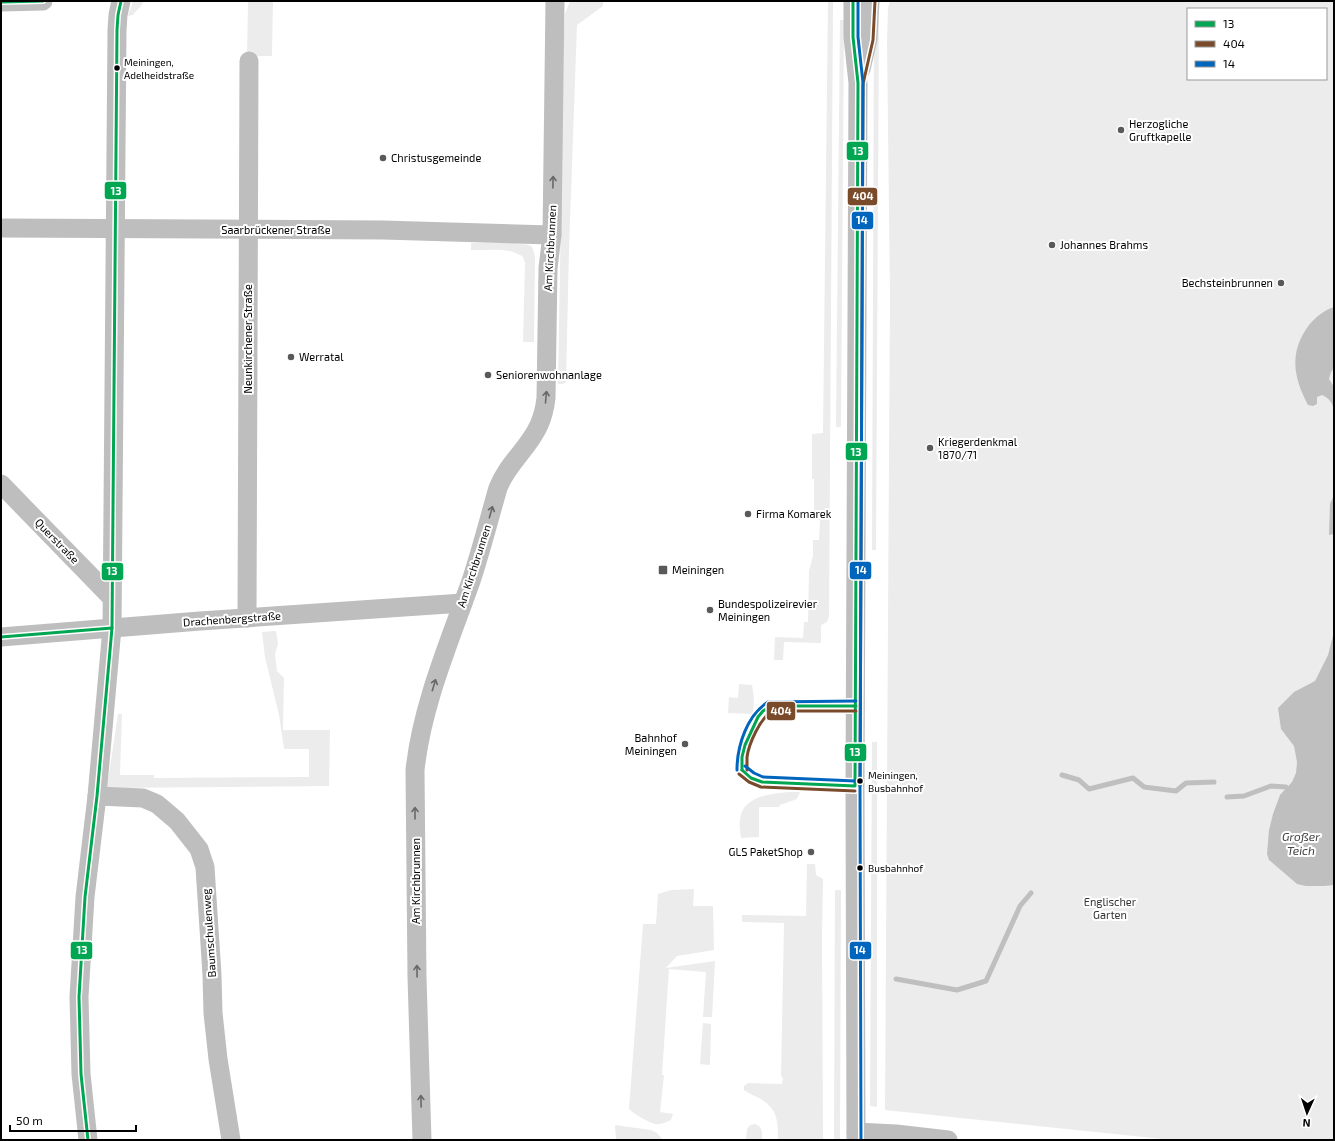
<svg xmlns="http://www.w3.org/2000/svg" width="1335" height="1141" viewBox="0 0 1335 1141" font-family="'Exo 2',sans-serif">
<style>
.green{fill:#ececec;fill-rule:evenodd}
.water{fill:#bfbfbf}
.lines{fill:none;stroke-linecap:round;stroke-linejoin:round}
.stream{stroke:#bfbfbf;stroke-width:5}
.minor{stroke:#bebebe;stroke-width:19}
.bus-1-casing{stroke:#fff;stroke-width:6}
.bus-2-casing{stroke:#fff;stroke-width:6}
.bus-3-casing{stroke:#fff;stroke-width:6}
.bus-1{stroke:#00a651;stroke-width:3}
.bus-2{stroke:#7a4b2a;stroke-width:3}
.bus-3{stroke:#0065bd;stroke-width:3}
.oneway{stroke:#686868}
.bus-dot{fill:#000;stroke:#fff;stroke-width:1.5}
.poi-dot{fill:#595959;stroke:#fff;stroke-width:1.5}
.labels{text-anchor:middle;stroke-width:4;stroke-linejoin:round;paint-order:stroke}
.bus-label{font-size:10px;fill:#000;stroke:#fff;text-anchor:start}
.poi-label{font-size:11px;fill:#000;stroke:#fff;text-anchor:start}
.street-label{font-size:11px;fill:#000;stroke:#fff}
.park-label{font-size:11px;fill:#333;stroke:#fff}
.water-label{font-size:12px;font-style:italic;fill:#444;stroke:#fff}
.line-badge{stroke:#fff;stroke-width:1.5}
.badge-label{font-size:11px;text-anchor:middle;font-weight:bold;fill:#fff}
</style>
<rect width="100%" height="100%" fill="#fff"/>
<g class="green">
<path d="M133 1H144C141 8 137 9 133 15L128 16Z"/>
<polygon points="248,1 273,1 272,56 247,56"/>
<polygon points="570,1 603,1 603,6 577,25 569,249 566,382 563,384 558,384 564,34 565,14"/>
<polygon points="828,1 833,1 833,4 829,616 827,622 821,625 821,643 784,642 783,660 774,660 775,637 803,638 804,622 808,622 809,571 813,556 813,540 819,540 820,520 814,520 814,479 812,479 812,434 823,433"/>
<path d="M890 1H1334V1140H1172L885 1110 890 296 887 41 888 8ZM1188 9H1326V79H1188Z"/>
<polygon points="840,20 844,20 841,427 836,427"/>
<polygon points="874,21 879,21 876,550 872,550"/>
<path d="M471 243C481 243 527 241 532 247 534 250 534 254 535 257L534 342H523L525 263 523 257C509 246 487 251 471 250Z"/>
<polygon points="276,631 278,644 275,654 277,671 284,678 283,730 330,730 329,786 107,788 118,714 122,714 120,775 154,775 154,778 309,777 309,749 284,749 279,715 265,657 262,632"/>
<polygon points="739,684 752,685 754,698 753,714 728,713 729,697 738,698"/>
<polygon points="872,742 877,742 877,1107 870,1106"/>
<path d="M788 792H800L797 799 780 805 779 807H759V837L741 838C740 831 739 825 740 819 743 796 770 794 788 792Z"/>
<path d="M807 864H815L816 875 823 879 822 936 823 1140H778C778 1121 778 1110 761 1099 755 1096 750 1094 744 1090V1086L748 1083 782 1084 783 1078 781 1076 784 923 742 922V915L806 916Z"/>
<path d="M694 889 693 906H713L714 950 677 956 666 968 715 961 712 1017H703L706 972 669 969 662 1075H664L660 1112 673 1114 671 1120C666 1122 661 1125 655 1124 648 1122 634 1114 629 1109L643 924H656L658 894 671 890Z"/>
<polygon points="835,890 841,890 840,1140 834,1140"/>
<polygon points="703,1023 711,1024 710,1065 700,1064"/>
<path d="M755 1124C763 1127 762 1132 762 1140H746L747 1129 750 1125Z"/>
<polygon points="615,1125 651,1130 657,1133 663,1140 616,1140"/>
</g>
<g class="water">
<path d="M1334 307V368L1331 372 1329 379 1334 387V410C1332 402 1329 398 1322 395L1317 397V404L1313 406 1308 405C1293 376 1289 352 1309 325 1316 317 1324 310 1334 307Z"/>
<polygon points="1334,495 1334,534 1329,535 1330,504"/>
<polygon points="1334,632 1334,885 1324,886 1306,886 1297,884 1269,860 1267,854 1269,830 1273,814 1280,795 1292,782 1296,773 1297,762 1294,746 1281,729 1278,708 1294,692 1315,681 1328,655"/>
</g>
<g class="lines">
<g class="stream">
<polyline points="1062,775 1079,780 1089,789 1133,778 1144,787 1176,791 1186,783 1214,782"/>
<polyline points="1227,797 1244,796 1271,786 1286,787"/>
<polyline points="896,979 957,990 986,981 1020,906 1031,893"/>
</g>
<g class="minor">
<polyline points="853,1 853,37 858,83 855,786 856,1140"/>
<polyline points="1,2 43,1"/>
<polyline points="861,69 868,39 870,1"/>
<polyline points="1,228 383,230 552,235"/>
<polyline points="1,484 112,598"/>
<polyline points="247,618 249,61"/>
<polyline points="1,637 200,621 463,603"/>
<polyline points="97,796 143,798 157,804 177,821 199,849 205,867 212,975 213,1013 218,1059 231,1140"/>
<polyline points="856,1132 896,1134 948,1140"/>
<polyline points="88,1140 81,1074 79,997 85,897 97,796 112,628 117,30 118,15 121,1"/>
<path d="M422 1140 417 977 415 770C422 705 449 643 471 581 481 551 489 519 498 488 507 464 529 448 539 425 543 416 545 407 546 398L548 268 552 235 555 1"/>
</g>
<defs>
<g id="bus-1">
<polyline points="1,2 43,1"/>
<polyline points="1,637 112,628"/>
<polyline points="742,770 751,778 762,782 855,786 858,83 853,37 853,1"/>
<polyline points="742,770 742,757 745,745 758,717 763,711 771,706 856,706"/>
<polyline points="88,1140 81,1074 79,997 85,897 97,796 112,628 117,30 118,15 121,1"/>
</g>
<g id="bus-2">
<path d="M747 770C747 766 747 761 747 757 749 743 760 719 772 711H856"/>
<polyline points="739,774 749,782 761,787 855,791"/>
<polyline points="860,786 863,84 873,40 875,1"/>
</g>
<g id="bus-3">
<polyline points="858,1 858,37 863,83 860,786 861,1140"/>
<polyline points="745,766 754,773 763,777 855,781"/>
<path d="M737 770C737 746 747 715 768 702L856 701"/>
</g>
</defs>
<use href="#bus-1" class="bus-1-casing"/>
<use href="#bus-2" class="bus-2-casing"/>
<use href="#bus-3" class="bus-3-casing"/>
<use href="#bus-1" class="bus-1"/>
<use href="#bus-2" class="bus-2"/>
<use href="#bus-3" class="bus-3"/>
</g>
<defs><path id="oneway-shaft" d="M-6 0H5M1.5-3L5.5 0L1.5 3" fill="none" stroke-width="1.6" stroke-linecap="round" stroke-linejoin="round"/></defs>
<g class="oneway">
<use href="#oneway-shaft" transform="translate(553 182) rotate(-89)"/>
<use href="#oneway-shaft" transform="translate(546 397) rotate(-85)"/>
<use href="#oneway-shaft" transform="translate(491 512) rotate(-74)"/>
<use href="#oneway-shaft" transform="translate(434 685) rotate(-73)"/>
<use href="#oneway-shaft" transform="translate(415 813) rotate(-90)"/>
<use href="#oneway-shaft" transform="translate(417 971) rotate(-91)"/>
<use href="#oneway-shaft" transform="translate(421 1101) rotate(-92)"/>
</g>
<g class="bus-dot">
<circle cx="117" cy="68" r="3.5"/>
<circle cx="860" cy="781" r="3.5"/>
<circle cx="860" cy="868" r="3.5"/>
</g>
<g class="poi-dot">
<circle cx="1121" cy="130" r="4"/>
<circle cx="383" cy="158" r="4"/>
<circle cx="1052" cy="245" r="4"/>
<circle cx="1281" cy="283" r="4"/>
<circle cx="291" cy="357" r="4"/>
<circle cx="488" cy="375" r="4"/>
<circle cx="930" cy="448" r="4"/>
<circle cx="748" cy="514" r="4"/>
<rect x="658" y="565" width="10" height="10" rx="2"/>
<circle cx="710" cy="610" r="4"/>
<circle cx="685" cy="744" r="4"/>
<circle cx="811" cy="852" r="4"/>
</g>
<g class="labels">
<g class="bus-label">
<text x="124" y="66">Meiningen,<tspan x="124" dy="13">Adelheidstraße</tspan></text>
<text x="868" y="779">Meiningen,<tspan x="868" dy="13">Busbahnhof</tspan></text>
<text x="868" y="872">Busbahnhof</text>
</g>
<g class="poi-label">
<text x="1129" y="128">Herzogliche<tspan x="1129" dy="13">Gruftkapelle</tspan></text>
<text x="391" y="162">Christusgemeinde</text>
<text x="1060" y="249">Johannes Brahms</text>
<text x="1273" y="287" text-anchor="end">Bechsteinbrunnen</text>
<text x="299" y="361">Werratal</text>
<text x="496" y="379">Seniorenwohnanlage</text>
<text x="938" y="446">Kriegerdenkmal<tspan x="938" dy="13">1870/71</tspan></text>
<text x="756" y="518">Firma Komarek</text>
<text x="672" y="574">Meiningen</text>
<text x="718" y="608">Bundespolizeirevier<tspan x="718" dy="13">Meiningen</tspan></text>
<text x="677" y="742" text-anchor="end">Bahnhof<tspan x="677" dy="13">Meiningen</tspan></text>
<text x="803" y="856" text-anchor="end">GLS PaketShop</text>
</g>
<g class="street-label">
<text x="276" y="234">Saarbrückener Straße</text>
<text transform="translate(550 248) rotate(-87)" y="4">Am Kirchbrunnen</text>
<text transform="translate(248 339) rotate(-90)" y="4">Neunkirchener Straße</text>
<text transform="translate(57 541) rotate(46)" y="4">Querstraße</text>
<text transform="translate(474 566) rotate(-72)" y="4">Am Kirchbrunnen</text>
<text transform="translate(232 619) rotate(-4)" y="4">Drachenbergstraße</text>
<text transform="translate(416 881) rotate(-90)" y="4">Am Kirchbrunnen</text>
<text transform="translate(209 933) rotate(-94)" y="4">Baumschulenweg</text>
</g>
<g class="park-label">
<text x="1110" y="906">Englischer<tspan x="1110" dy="13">Garten</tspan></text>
</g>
<g class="water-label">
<text x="1301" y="841">Großer<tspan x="1301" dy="14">Teich</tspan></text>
</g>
</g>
<g class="line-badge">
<rect x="846" y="141" width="23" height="20" rx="4" fill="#00a651"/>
<rect x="104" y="181" width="23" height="19" rx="4" fill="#00a651"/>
<rect x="847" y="187" width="31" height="19" rx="4" fill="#7a4b2a"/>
<rect x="851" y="211" width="23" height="19" rx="4" fill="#0065bd"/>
<rect x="845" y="442" width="23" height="19" rx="4" fill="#00a651"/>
<rect x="849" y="561" width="23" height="19" rx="4" fill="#0065bd"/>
<rect x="101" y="562" width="23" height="19" rx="4" fill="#00a651"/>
<rect x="766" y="701" width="30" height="20" rx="4" fill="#7a4b2a"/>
<rect x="844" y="743" width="23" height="19" rx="4" fill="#00a651"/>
<rect x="849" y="941" width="23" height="19" rx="4" fill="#0065bd"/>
<rect x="70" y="941" width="23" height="19" rx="4" fill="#00a651"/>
</g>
<g class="badge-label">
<text x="858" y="155">13</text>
<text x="116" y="195">13</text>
<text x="863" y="200">404</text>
<text x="862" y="224">14</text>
<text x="856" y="456">13</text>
<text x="861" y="574">14</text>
<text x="112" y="575">13</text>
<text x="781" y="715">404</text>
<text x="855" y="756">13</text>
<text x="860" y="954">14</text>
<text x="82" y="954">13</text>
</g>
<rect width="1335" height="1141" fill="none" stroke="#000000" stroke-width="4"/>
<rect x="1187" y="8" width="140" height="72" fill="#ffffff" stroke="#999999"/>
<rect x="1195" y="21" width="20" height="6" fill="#00a651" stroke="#999999"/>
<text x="1223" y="28" font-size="12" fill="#000000">13</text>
<rect x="1195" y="41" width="20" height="6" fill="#7a4b2a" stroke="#999999"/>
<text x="1223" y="48" font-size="12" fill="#000000">404</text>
<rect x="1195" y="61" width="20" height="6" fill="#0065bd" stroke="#999999"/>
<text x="1223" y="68" font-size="12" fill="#000000">14</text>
<g transform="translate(1307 1113) rotate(183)" stroke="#ffffff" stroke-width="3" paint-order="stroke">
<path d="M0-3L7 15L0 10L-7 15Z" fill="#000000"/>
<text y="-6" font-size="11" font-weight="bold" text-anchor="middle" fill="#000000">N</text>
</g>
<path d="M10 1125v6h126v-6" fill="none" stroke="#000000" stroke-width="2"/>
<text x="16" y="1125" font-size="12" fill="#000000" stroke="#ffffff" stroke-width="3" paint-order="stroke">50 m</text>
</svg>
